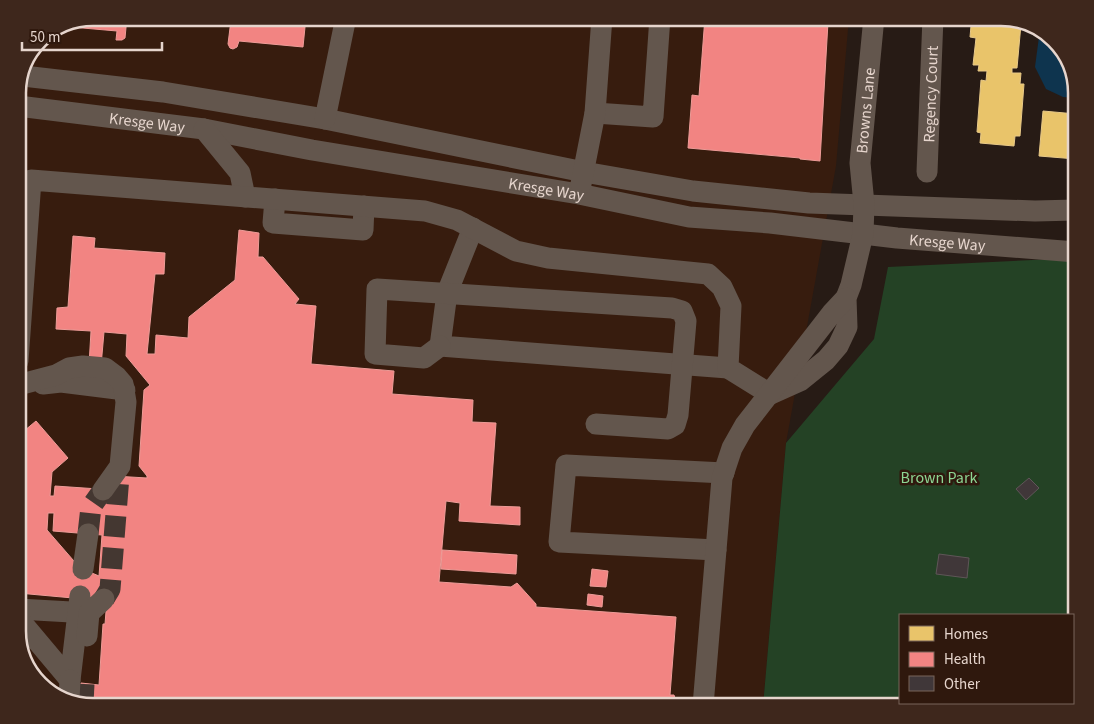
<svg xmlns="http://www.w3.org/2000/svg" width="1094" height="724" viewBox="0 0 1094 724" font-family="'Source Sans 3',sans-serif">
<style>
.built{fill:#371c0e}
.green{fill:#244225}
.water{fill:#0e344e}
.homes{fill:#e9c46a;stroke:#e8c988}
.health{fill:#f28482;stroke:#ee9c98;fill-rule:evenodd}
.building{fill:#403739;stroke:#5f5658}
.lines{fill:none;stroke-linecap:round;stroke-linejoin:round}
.minor-tunnel{stroke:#443731;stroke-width:21;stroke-dasharray:21 11;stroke-linecap:butt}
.minor{stroke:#63564d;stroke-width:21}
.labels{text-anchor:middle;stroke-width:5;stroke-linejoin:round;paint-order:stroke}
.street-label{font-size:16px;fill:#e6d5cd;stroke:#2f180d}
.park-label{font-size:16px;fill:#8dd593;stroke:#2f180d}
.rim{fill:none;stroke:#e6d5cd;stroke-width:2.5}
</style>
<rect width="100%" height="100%" fill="#271b15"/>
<polygon class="built" points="93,17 849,18 836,166 786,443 763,706 93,706 51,694 28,668 18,635 18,89 40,40"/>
<polygon class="green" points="1076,258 1076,631 1073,643 1073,615 900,615 900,703 1017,703 1001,706 763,706 786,443 874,339 888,267"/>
<polygon class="water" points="1040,29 1043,30 1069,60 1076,98 1063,97 1046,89 1035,67"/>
<g class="homes">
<polygon points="976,17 1001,17 1021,24 1017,68 1012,68 1012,73 1021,73 1020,84 1024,84 1020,136 1015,136 1014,146 980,143 981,133 977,132 981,80 986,81 987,71 978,71 979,65 973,65 976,38 970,37 971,26 976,26"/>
<polygon points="1043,111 1076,114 1076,159 1039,156"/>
</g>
<g class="health">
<polygon points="93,17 127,17 125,38 122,40 116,40 117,31 71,27"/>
<polygon points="207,17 306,17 303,47 239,41 237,47 233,49 230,48 228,44 231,20"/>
<polygon points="705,17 767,17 766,19 790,21 790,19 828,22 820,161 800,159 800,158 688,148 692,95 699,96"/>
<path d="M239 230 259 233 258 257H263L299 299 295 304 316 306 311 364 394 371 392 394 473 400 472 422 496 423 490 506 520 507V525L459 521 460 503 446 501 439 582 511 587 517 583 536 604V607L676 617 670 695H674L678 706H97V705L80 702 81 683 99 685 103 624H105L107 599 73 595V598L18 593V436L36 421 68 458 52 472 50 496H54L55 486 113 490 114 476 147 478V476L139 466 144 390 150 385 126 356 127 334 104 332 101 366 89 365 91 331 56 329 57 308 68 307 73 236 95 238 94 248 165 253 164 274H155L147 354H155L156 335 188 338 189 317 235 280ZM48 513H54L53 531 102 535 99 576 80 568 47 530Z"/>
<polygon points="442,550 517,555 516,574 441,569"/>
<polygon points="592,569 608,571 606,587 590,586"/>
<polygon points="588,594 603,596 602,607 587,605"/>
</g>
<g class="building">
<polygon points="1029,478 1039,488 1026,500 1016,489"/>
<polygon points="939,554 969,558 967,578 936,574"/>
</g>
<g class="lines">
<g class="minor-tunnel">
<polyline points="88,534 91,507 103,490"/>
<polyline points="104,599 110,589 119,476"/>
<polyline points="83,703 84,684"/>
</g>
<g class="minor">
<polyline points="23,76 163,92 325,119 584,172 693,191 809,203 1035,211 1076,210"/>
<path id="s1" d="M18 106 204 129 312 150 579 194 689 217 770 223 897 238 1076 252"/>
<polyline points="595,113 653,117 660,17"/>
<polyline points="325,119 346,17"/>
<polyline points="204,129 240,173 245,197"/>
<path id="s2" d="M927 172 933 17"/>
<polyline points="581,184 595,113 602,17"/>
<polyline points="275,199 273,223 363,230 364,206"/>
<polyline points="473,228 447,293 440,346 728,368"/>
<polyline points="440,346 424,358 375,354 377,289 672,308 682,311 686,321 678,415 675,425 668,429 596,424"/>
<polyline points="18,361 31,180 425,211 457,220 516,251 548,258 708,274 722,287 731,306 728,368 770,394"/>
<polyline points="43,384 61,382 125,390"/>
<polyline points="18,385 56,375 69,368 83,366 105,368 117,377 123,384 126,402 120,466 103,490"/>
<path id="s3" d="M771 394 800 381 826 360 838 346 847 327 846 298 851 285 863 234 864 204 860 163 874 17"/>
<polyline points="716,550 559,542 566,465 724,473"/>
<polyline points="83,569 88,534"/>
<polyline points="18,609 89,613"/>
<polyline points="18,618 70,680 80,596"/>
<polyline points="87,636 89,613 104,599"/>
<polyline points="69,699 70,680"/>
<polyline points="703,706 722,478 732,448 745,425 832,313 846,298"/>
</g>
</g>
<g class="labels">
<g class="street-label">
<text dy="6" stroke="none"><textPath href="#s2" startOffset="78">Regency Court</textPath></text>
<text dy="6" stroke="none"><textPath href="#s3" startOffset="324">Browns Lane</textPath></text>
<text dy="6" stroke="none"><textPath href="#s1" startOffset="130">Kresge Way</textPath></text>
<text dy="6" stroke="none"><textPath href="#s1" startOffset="535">Kresge Way</textPath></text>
<text dy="6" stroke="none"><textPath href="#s1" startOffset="940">Kresge Way</textPath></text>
</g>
<g class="park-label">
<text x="939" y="483">Brown Park</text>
</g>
</g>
<path d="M0 0H1094V724H0ZM93 26H1001A67 67 0 0 1 1068 93V631A67 67 0 0 1 1001 698H93A67 67 0 0 1 26 631V93A67 67 0 0 1 93 26Z" fill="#3e271c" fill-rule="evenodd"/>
<path class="rim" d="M93 26H1001A67 67 0 0 1 1068 93V631A67 67 0 0 1 1001 698H93A67 67 0 0 1 26 631V93A67 67 0 0 1 93 26Z"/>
<rect x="899" y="614" width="175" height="90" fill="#2f180d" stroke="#78645a"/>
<rect x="909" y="626" width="25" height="15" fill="#e9c46a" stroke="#78645a"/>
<text x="944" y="639" font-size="15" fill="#e6d5cd">Homes</text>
<rect x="909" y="652" width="25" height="15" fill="#f28482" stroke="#78645a"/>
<text x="944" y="664" font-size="15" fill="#e6d5cd">Health</text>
<rect x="909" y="676" width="25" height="15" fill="#403739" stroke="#78645a"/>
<text x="944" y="689" font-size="15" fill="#e6d5cd">Other</text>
<path d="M22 42v8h140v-8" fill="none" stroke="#e6d5cd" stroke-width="2.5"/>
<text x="30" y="42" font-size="15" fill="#e6d5cd" stroke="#2f180d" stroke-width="4" paint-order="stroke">50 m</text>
</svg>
